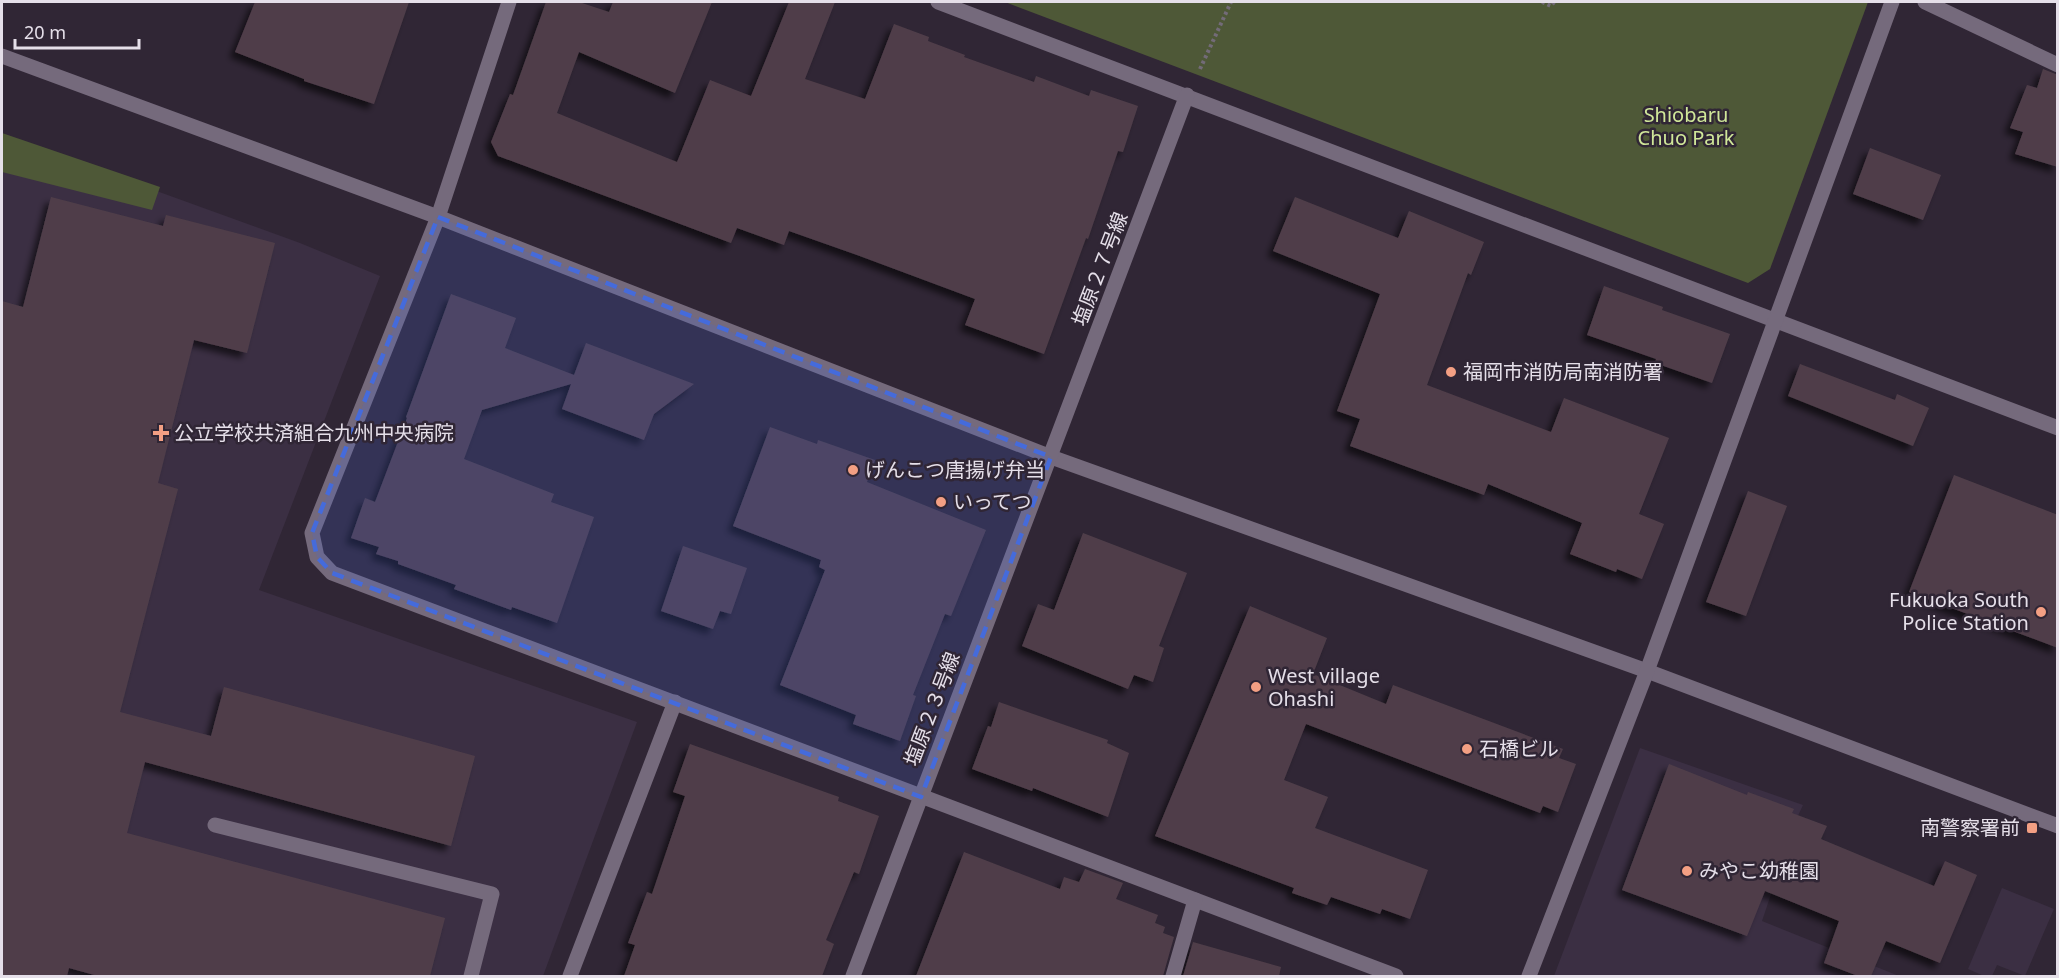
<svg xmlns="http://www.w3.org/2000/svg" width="2059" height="978" viewBox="0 0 2059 978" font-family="'Noto Sans','Noto Sans JP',sans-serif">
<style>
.built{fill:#3b2f43}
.green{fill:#4e5837}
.building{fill:#4f3e49;filter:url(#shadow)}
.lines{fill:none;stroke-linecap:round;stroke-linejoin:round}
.path{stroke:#736b78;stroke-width:4;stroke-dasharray:3 3;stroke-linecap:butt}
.minor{stroke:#756a7c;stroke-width:15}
.marked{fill:#456bdb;fill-opacity:0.2;stroke:#456bdb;stroke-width:4.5;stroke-dasharray:12 8;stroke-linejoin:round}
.poi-dot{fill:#f39f83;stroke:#302635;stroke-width:2}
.labels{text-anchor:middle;stroke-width:5;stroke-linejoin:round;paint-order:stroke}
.park-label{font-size:20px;fill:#d0e799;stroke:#302635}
.street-label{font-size:20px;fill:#e5dfe9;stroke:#302635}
.poi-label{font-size:20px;fill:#e5dfe9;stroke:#302635;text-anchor:start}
</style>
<defs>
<filter id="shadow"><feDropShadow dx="-5.5" dy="5.5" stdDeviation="3" flood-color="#0009"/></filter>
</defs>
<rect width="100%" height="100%" fill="#302635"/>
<g class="built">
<polygon points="2,135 300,243 380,276 259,590 637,722 543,976 2,976"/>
<polygon points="1640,748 1803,805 1796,820 1762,921 1899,976 1554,976"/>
<polygon points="2002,888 2054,909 2025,976 1997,965 1992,976 1984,976 1968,969"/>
</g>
<g class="green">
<polygon points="1005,2 1868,2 1770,269 1748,283"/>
<polygon points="2,133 160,187 152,210 2,172"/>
</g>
<g class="building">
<polygon points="255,2 409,2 374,104 304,81 304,79 235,52"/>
<polygon points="546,2 579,2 609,12 613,2 712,2 675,93 579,52 557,113 677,162 710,80 751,96 789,2 835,2 805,79 865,99 894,24 929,37 928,41 965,55 964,57 1034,82 1036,76 1089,96 1091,90 1138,106 1123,152 1118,151 1088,239 1086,238 1044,354 965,325 975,299 857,255 789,231 784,245 737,228 731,243 498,156 491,142 510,94 513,95"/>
<polygon points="2043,69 2058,75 2058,167 2015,154 2023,132 2010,128 2027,85 2037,88"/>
<polygon points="1870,148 1941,175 1923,220 1853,194"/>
<polygon points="51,197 163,226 166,215 275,243 247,353 194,340 158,483 178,489 120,712 211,736 224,687 475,756 451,846 145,762 127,833 445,918 430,976 98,976 69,968 67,976 2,976 2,301 23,307"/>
<polygon points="1295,197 1398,238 1409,211 1484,242 1471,275 1468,273 1427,385 1551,432 1564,398 1669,438 1639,514 1664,524 1642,579 1617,569 1616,572 1570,554 1582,523 1488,484 1484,495 1350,446 1360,419 1337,411 1380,294 1273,251"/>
<polygon points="1604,286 1663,307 1662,310 1730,334 1712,383 1655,363 1656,359 1587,335"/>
<polygon points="451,294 516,318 505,348 574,375 586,343 694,384 654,414 644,440 562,409 571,384 482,410 464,459 554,494 551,502 594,517 557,623 512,607 511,610 454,589 456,585 398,564 398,561 376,554 379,547 351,538 365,498 375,502 407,418 406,417"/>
<polygon points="1800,364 1895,400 1897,394 1929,408 1913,446 1788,396"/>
<polygon points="770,427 817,444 818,440 875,460 867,482 986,530 951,616 945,614 913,695 916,696 900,741 853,724 856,715 780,685 825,570 819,567 821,560 733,526"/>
<polygon points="1954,475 2058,515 2058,648 1909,592"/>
<polygon points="1748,491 1787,506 1746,616 1706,602"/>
<polygon points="1083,533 1187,573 1159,646 1164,648 1153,682 1134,675 1128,689 1022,646 1038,604 1054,610"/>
<polygon points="683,546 747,568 731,614 720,611 713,629 661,611"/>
<polygon points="1250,606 1327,638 1313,674 1386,704 1393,685 1563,749 1559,758 1576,764 1558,812 1543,806 1540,813 1306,724 1284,780 1328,797 1315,828 1428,870 1410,919 1382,909 1380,914 1331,897 1327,905 1292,893 1294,888 1155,836"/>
<polygon points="999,702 1108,740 1107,743 1129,753 1108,817 1033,788 1032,791 972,769 988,726 991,727"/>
<polygon points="690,744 839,797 838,801 879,816 859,874 854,872 826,940 834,944 822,976 624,976 635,945 628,943 647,892 652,894 685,796 673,792"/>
<polygon points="1669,764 1747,795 1748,792 1794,809 1792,813 1827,826 1821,839 1934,886 1945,861 1977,875 1940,963 1886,941 1871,976 1858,976 1824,963 1839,921 1765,891 1747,936 1622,890"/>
<polygon points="964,852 1060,889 1064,877 1079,882 1085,869 1123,883 1116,899 1158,915 1155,923 1165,927 1163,933 1174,937 1163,976 916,976"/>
<polygon points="1193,942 1281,967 1279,976 1183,976"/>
</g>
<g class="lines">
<g class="path">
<polyline points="1542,2 1551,6 1554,2"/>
<polyline points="1200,69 1231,2"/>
</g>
<g class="minor">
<polyline points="509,2 438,217 312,533 317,557 332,573 1396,976"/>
<polyline points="938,2 2058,428"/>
<polyline points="1925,2 2058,65"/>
<polyline points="2,56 438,217 1051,457 1647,671 2058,826"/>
<polyline points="215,825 492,894 471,976"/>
<polyline points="570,976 675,702"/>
<polyline points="853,976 1187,95"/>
<polyline points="1173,976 1195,900"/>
<polyline points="1529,976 1647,671 1892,2"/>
</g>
</g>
<path class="marked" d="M438 217 1051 457 921 797 332 573 317 557 312 533Z"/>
<g class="poi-dot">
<circle cx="1451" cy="372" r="6"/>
<path d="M158 424h6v6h6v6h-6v6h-6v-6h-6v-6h6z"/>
<circle cx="853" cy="470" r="6"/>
<circle cx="941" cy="502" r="6"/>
<circle cx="2041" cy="612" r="6"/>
<circle cx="1256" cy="687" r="6"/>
<circle cx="1467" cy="749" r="6"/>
<rect x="2026" y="822" width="12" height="12" rx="3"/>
<circle cx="1687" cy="871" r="6"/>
</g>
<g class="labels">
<g class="park-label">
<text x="1686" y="122">Shiobaru<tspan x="1686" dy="23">Chuo Park</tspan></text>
</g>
<g class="street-label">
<text transform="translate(1100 269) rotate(-69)" y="7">塩原２７号線</text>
<text transform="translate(932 709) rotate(-69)" y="7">塩原２３号線</text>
</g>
<g class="poi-label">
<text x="1463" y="379">福岡市消防局南消防署</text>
<text x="174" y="440">公立学校共済組合九州中央病院</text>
<text x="865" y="477">げんこつ唐揚げ弁当</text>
<text x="953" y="509">いってつ</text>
<text x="2029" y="607" text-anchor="end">Fukuoka South<tspan x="2029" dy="23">Police Station</tspan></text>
<text x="1268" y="683">West village<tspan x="1268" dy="23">Ohashi</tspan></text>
<text x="1479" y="756">石橋ビル</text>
<text x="2020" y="835" text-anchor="end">南警察署前</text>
<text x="1699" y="878">みやこ幼稚園</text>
</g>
</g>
<rect width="2059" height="978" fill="none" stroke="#e5dfe9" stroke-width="6"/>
<path d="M15 39v9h124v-9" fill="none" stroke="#e5dfe9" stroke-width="3"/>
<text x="24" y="39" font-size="18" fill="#e5dfe9" stroke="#302635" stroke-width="4.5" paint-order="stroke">20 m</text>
</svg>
